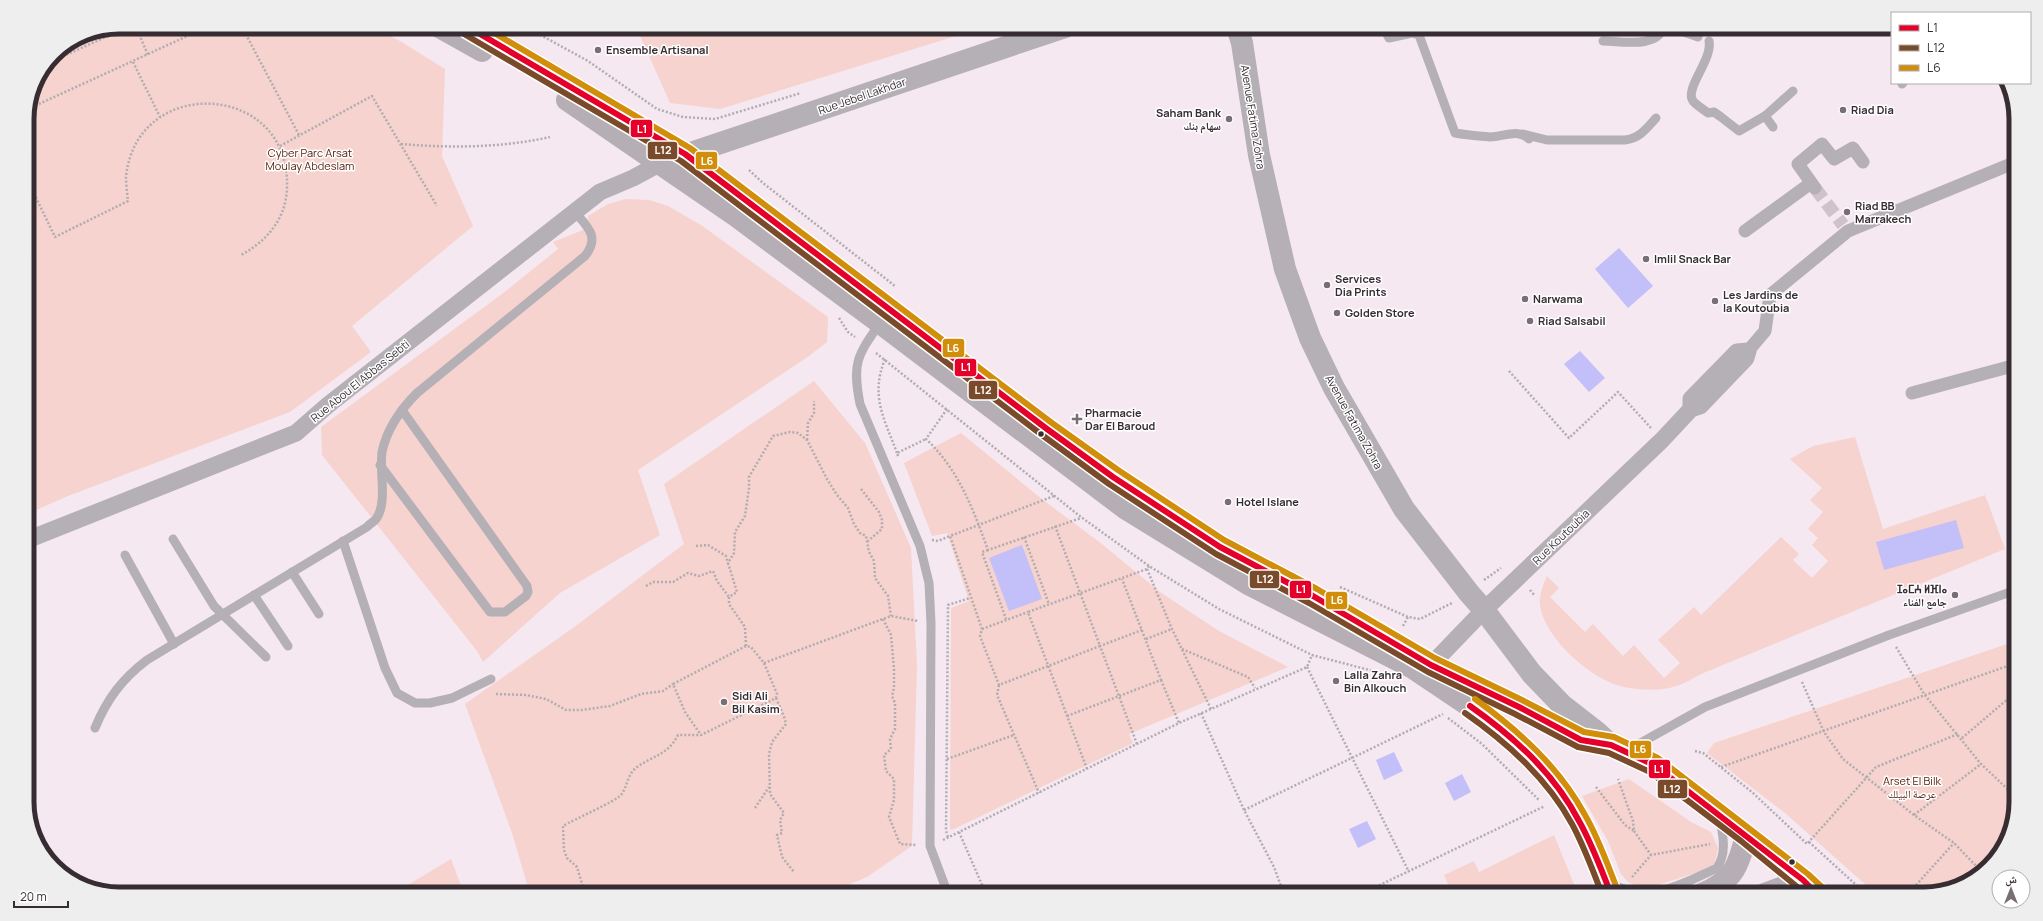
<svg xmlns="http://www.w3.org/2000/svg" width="2043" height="921" viewBox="0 0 2043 921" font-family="Manrope,'Noto Naskh Arabic','Noto Sans Tifinagh',sans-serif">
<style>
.green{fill:#f6d3ce}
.water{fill:#c3bff9}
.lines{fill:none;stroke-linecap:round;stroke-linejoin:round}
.pedestrian-tunnel{stroke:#cfc2cb;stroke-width:13;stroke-dasharray:13 6;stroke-linecap:butt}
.path{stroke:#b1acb0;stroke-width:2.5;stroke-dasharray:2 2;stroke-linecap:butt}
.service{stroke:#b4b0b5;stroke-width:9}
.pedestrian{stroke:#b4b0b5;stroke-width:13}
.minor{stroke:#b4b0b5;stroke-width:17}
.tertiary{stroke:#b4b0b5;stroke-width:22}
.secondary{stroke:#b5afb5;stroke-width:22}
.bus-1-casing{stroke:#fff;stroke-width:9}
.bus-2-casing{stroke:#fff;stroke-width:9}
.bus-3-casing{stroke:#fff;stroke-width:9}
.bus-1{stroke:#e4002b;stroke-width:6}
.bus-2{stroke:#7a4b2a;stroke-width:6}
.bus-3{stroke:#d08e0a;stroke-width:6}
.poi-dot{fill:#796e75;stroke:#fff;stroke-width:1.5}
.bus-dot{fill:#362c32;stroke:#fff;stroke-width:1.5}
.labels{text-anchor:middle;stroke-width:3;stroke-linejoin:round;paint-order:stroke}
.poi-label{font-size:11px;font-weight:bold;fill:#362c32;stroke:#fff;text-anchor:start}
.street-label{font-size:11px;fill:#362c32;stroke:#fff}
.park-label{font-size:11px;fill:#57210f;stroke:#fff}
.rim{fill:none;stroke:#362c32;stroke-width:5}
.line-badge{stroke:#fff;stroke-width:1.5}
.badge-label{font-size:11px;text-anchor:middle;font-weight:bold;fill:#fff}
</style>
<rect width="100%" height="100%" fill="#f5e8f1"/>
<g class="green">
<polygon points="119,27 371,27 400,41 445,69 442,156 473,226 352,326 371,352 290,412 68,496 27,514 27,113 34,84 54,54 84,34"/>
<polygon points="636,27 985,27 720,109 670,103"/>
<polygon points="626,199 649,200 668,206 701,225 828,317 827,342 809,356 638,470 660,535 560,593 483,662 477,651 322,455 321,427 502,294 558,249 553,242 588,228 588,216 608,204"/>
<polygon points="814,381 865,443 911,548 917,665 912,846 867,877 826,894 530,894 512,833 465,704 577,625 684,544 664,484"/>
<polygon points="961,433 1043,500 1102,544 1160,592 1219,631 1288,667 1129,734 1133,743 952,830 950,829 951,608 969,601 947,533 932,536 904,463"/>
<path d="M1855 437 1883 529 1985 495 2005 549 1701 674C1689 681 1678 687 1664 689 1646 691 1623 689 1607 681 1581 669 1544 635 1540 605 1539 595 1543 585 1547 576L1559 588 1550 597 1585 632 1593 624 1623 656 1634 645 1664 678 1680 663 1658 640 1694 607 1701 615 1781 537 1799 554 1793 560 1812 578 1828 561 1812 545 1818 538 1808 529 1823 512 1810 500 1822 488 1790 459 1813 446Z"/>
<polygon points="2016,641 2016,802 2009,837 1975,878 1924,894 1876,894 1785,813 1707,753 1714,743"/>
<polygon points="1629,779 1691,822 1711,832 1718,848 1715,863 1708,869 1648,888 1637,886 1628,882 1621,874 1608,841 1582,796"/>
<polygon points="1554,835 1578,894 1452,894 1444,875 1474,861 1479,872"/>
<polygon points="451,859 464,894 393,894"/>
<polygon points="909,885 914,894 891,894 892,894"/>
</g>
<g class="water">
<polygon points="1619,248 1653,286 1628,308 1595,269"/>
<polygon points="1580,351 1605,378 1589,392 1564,364"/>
<polygon points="1956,520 1964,548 1884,570 1876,542"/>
<polygon points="1022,545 1042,599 1009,611 989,558"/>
<polygon points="1394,752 1403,771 1384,780 1376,760"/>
<polygon points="1462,774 1471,792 1454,801 1445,783"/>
<polygon points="1367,821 1376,839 1358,848 1349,829"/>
</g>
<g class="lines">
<polyline class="pedestrian-tunnel" points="1815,188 1843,225"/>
<g class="path">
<polyline points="136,27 148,55"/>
<polyline points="242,27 299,135"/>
<polyline points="526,27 588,61 657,109 683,117 715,119 801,93"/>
<polyline points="133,62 160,117"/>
<polyline points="48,63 128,27"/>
<polyline points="28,109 207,27"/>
<path d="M401 144C450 148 501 148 550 137"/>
<polyline points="280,146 372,96 437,206"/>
<polyline points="749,170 763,183 895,286"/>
<path d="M27 179 55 237 128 201C127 193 126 184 126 177 136 74 291 81 287 188 286 219 267 241 241 255"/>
<polyline points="27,203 36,199"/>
<polyline points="839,318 848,332 855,337"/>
<polyline points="876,353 1081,517 1149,566 1219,609 1312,655 1373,671"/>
<path d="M885 359C870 396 884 418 897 453"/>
<polyline points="1509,371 1569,438 1618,392 1651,428"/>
<path d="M947 409 926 439C959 470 973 509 988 550L1081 518"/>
<polyline points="807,440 808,423 814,413 814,401"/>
<polyline points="898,456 897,453 926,439"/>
<polyline points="861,489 879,512 882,520 882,529 868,541"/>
<polyline points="1054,496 950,536 982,629 980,636 999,685 1100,646 1055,526"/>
<polyline points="1024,537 1049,604"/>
<polyline points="932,540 938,541 950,536"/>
<polyline points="696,546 708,545 726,556 728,563"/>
<polyline points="988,550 982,552 1006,619"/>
<polyline points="1147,569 1172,629 1211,709"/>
<polyline points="1484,580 1501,568"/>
<polyline points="646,586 653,582 673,582 688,573 699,576 713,571 717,581 729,597"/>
<polyline points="1340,587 1408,617 1420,619 1452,603"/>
<polyline points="1530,590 1535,596"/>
<polyline points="883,619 891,635 894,669 894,688 892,696 895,703 895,729 890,739 891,749 884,755 886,771 894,779 894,800 889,817 900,844 917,845"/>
<polyline points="1403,626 1408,617"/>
<polyline points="982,629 1028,612"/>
<polyline points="1146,639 1172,629"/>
<polyline points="746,646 745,627 729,604 729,597 737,592 728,563 734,553 735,532 745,516 749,488 749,477 773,436 790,432 798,433 807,440 827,479 837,495 848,508 854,524 860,533 866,536 869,552 874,561 875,578 888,596 891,616"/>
<polyline points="1896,647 1924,694 1981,764 2016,797"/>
<polyline points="1182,649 1248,677 1255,688"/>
<polyline points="764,663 891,616 918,621"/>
<polyline points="1307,667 1409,872"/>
<polyline points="1161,680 1179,723"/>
<polyline points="1802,682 1824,732 1843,759 1914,815 1954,843 1981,871"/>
<polyline points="999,685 997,695 1039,793"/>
<polyline points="496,694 526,695 546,699 566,710 582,710 610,706 641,694 663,691 673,684"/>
<polyline points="776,698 785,719 786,724 772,742 769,754 770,794 784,813 780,820 782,833 777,835 782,857 794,872"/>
<polyline points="1201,713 1244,810 1274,867 1284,894"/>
<polyline points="1067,716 1161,680 1122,579"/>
<polyline points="1448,718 1482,744 1539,800"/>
<polyline points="1962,738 2016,692"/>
<polyline points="1137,744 1100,646 1142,630"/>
<polyline points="1695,751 1703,753 1753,793 1807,844 1876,767 1958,734"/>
<polyline points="947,759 1014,735"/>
<polyline points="1721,767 2016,663"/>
<polyline points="1087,769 1028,612 1147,569 1149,566"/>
<polyline points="1596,787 1625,825 1634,831 1633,821 1618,779"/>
<polyline points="755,808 769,787"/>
<polyline points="1244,810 1443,714"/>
<polyline points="1914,815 1981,764"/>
<polyline points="1634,831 1651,855"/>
<polyline points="959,832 986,894"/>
<polyline points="948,837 946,831 948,605 970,598"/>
<polyline points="943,840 1179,723 1307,667 1312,655"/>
<polyline points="1809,842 1866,894"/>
<polyline points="1632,877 1651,855 1710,844"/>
<polyline points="1585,887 1586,894"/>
<path d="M585 894 577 867 567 858 564 850 563 826C573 820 616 801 621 795 628 786 627 774 637 767 654 755 668 755 678 735H701L776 698 777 694 764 663 751 647 746 646 673 684 685 712 701 735"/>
<polyline points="1361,894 1545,806"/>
<polyline points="1908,894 1954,843"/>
</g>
<g class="service">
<path d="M1383 27 1389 38 1412 33 1419 35 1455 133C1466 135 1479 136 1490 137 1504 137 1517 128 1529 139"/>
<polyline points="1670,27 1698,37"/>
<path d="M1603 41C1622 41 1656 49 1664 27"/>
<path d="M1709 41C1713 59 1684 89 1693 101 1696 105 1703 109 1708 113L1714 112 1721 117 1739 131 1765 116 1773 127"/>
<polyline points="1902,84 1903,83"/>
<polyline points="1765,116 1793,91"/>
<path d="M1523 134 1547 140H1625C1640 138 1646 129 1656 118"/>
<path d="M880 323C857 356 852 363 860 404L920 546 929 583 931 623 930 846 948 894"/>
<polyline points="380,465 490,612 505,612 526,596 528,592 527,586 402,410"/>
<polyline points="173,539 214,606 266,657"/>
<polyline points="343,541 385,668 397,693 415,703 430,703 452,698 491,679"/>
<polyline points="125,555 174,644"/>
<polyline points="292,572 319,614"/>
<polyline points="254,595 288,646"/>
<path d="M95 728C107 699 122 679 147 660L367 527C369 524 374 522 376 519 388 503 379 471 382 452 387 428 400 410 417 393L585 256C600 237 588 227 575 212"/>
<polyline points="1628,750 1705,707 1889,635 2016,590"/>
<path d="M1611 883C1648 905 1682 884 1717 868 1727 853 1723 836 1720 819"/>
</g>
<g class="pedestrian">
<polyline points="1815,188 1798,164 1822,144 1834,159 1853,148 1863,162"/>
<polyline points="1745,231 1811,183"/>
<polyline points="1748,351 1765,331 1770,295 1848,231 2016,162"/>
<polyline points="1912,393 2016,365"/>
</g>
<g class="minor">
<polyline points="27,540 296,433 328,405 600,192 633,178 659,164"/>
<polyline points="1431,665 1484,610 1662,440 1691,409 1700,406 1746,358 1748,351 1737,352 1691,399 1691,409"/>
</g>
<g class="tertiary">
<polyline points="1237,27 1242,43 1259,155 1285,269 1310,338 1334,388 1404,509 1469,593 1484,610 1532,674 1562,705 1598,733 1611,745"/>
<polyline points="670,160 1065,27"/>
</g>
<g class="secondary">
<polyline points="439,27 482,51"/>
<polyline points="468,27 685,154 1047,429 1113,477 1220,547 1313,596 1431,665 1519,707 1581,740 1611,745 1654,765 1746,835 1803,880 1817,894"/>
<polyline points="567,100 736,216 880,323 1126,509 1248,584 1413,668 1480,713 1534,759 1565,798 1582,826 1611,894"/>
<path d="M1702 894C1733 881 1739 866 1746 835"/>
<polyline points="1764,894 1803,880"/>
</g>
<defs>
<g id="bus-1">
<polyline points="468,27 685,154 1047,429 1113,477 1220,547 1313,596 1431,665 1519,707 1581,740 1611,745 1654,765 1803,880 1817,894"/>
<path d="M1470 706C1514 737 1554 773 1579 821 1592 844 1601 869 1611 894"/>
</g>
<g id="bus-2">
<polyline points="464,34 681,161 1042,435 1109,484 1216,554 1309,603 1428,672 1515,714 1578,747 1609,753 1650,772 1741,841 1806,894"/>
<path d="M1465 713C1508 743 1547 778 1572 824 1584 846 1593 871 1602 894"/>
</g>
<g id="bus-3">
<polyline points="484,27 690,148 1052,423 1118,470 1224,540 1317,589 1435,658 1522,700 1584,732 1614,737 1658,758 1808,874 1823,888"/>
<path d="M1475 699C1519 731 1559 767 1585 815 1599 839 1608 866 1618 891"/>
</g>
</defs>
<use href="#bus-1" class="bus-1-casing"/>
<use href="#bus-2" class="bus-2-casing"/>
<use href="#bus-3" class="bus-3-casing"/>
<use href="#bus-1" class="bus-1"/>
<use href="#bus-2" class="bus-2"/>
<use href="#bus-3" class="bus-3"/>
</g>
<g class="poi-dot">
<circle cx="598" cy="50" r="4"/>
<circle cx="1843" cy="110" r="4"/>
<circle cx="1229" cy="119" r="4"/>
<circle cx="1847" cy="212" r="4"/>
<circle cx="1646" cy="259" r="4"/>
<circle cx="1327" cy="285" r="4"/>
<circle cx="1525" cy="299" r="4"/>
<circle cx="1715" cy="301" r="4"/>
<circle cx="1337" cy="313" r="4"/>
<circle cx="1530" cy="321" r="4"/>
<path d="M1075 413h4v4h4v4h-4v4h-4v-4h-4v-4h4z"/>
<circle cx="1228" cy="502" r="4"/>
<circle cx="1955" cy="595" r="4"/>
<circle cx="1336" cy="681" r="4"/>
<circle cx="724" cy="702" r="4"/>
</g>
<g class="bus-dot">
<circle cx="1041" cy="434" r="3.5"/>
<circle cx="1792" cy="862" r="3.5"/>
</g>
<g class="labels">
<g class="poi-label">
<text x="606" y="54">Ensemble Artisanal</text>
<text x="1851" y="114">Riad Dia</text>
<text x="1221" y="117" text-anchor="end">Saham Bank<tspan x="1221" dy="13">سهام بنك</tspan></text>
<text x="1855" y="210">Riad BB<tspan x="1855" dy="13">Marrakech</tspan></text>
<text x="1654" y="263">Imlil Snack Bar</text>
<text x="1335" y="283">Services<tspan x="1335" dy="13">Dia Prints</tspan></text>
<text x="1723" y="299">Les Jardins de<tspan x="1723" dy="13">la Koutoubia</tspan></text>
<text x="1533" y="303">Narwama</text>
<text x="1345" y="317">Golden Store</text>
<text x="1538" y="325">Riad Salsabil</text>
<text x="1085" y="417">Pharmacie<tspan x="1085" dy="13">Dar El Baroud</tspan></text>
<text x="1236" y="506">Hotel Islane</text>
<text x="1947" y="593" text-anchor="end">ⵊⴰⵎⵄ ⵍⴼⵏⴰ<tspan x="1947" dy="13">جامع الفناء</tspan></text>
<text x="1344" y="679">Lalla Zahra<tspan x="1344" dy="13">Bin Alkouch</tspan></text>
<text x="732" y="700">Sidi Ali<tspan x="732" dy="13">Bil Kasim</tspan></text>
</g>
<g class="street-label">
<text transform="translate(862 96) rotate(-19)" y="4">Rue Jebel Lakhdar</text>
<text transform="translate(1253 117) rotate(81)" y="4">Avenue Fatima Zohra</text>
<text transform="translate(360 381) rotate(-39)" y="4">Rue Abou El Abbas Sebti</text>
<text transform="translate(1354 422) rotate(61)" y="4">Avenue Fatima Zohra</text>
<text transform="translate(1561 537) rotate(-44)" y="4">Rue Koutoubia</text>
</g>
<g class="park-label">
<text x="310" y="157">Cyber Parc Arsat<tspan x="310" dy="13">Moulay Abdeslam</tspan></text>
<text x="1912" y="785">Arset El Bilk<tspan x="1912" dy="13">عرصة البيلك</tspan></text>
</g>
</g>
<path d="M0 0H2043V921H0ZM119 34H1924A85 85 0 0 1 2009 119V802A85 85 0 0 1 1924 887H119A85 85 0 0 1 34 802V119A85 85 0 0 1 119 34Z" fill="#efeeef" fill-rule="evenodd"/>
<path class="rim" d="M119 34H1924A85 85 0 0 1 2009 119V802A85 85 0 0 1 1924 887H119A85 85 0 0 1 34 802V119A85 85 0 0 1 119 34Z"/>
<g class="line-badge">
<rect x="630" y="119" width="23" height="19" rx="4" fill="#e4002b"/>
<rect x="647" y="141" width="31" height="19" rx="4" fill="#7a4b2a"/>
<rect x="695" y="151" width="23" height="19" rx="4" fill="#d08e0a"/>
<rect x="942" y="338" width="23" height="20" rx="4" fill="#d08e0a"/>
<rect x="954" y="358" width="23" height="19" rx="4" fill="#e4002b"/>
<rect x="968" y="380" width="30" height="20" rx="4" fill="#7a4b2a"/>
<rect x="1249" y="570" width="31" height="19" rx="4" fill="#7a4b2a"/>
<rect x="1289" y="580" width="23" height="19" rx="4" fill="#e4002b"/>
<rect x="1325" y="591" width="23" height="19" rx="4" fill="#d08e0a"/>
<rect x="1629" y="740" width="23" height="19" rx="4" fill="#d08e0a"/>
<rect x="1648" y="759" width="23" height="20" rx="4" fill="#e4002b"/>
<rect x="1657" y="779" width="31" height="20" rx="4" fill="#7a4b2a"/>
</g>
<g class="badge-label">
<text x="642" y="133">L1</text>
<text x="663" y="154">L12</text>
<text x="707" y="165">L6</text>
<text x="953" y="352">L6</text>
<text x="966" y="371">L1</text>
<text x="983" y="394">L12</text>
<text x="1265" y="583">L12</text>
<text x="1301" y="593">L1</text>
<text x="1337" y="604">L6</text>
<text x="1640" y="753">L6</text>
<text x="1659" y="773">L1</text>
<text x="1672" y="793">L12</text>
</g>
<rect x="1891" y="12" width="140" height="72" fill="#ffffff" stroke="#afabad"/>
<rect x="1899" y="25" width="20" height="6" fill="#e4002b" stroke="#afabad"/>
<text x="1927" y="32" font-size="12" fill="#362c32">L1</text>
<rect x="1899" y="45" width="20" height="6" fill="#7a4b2a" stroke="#afabad"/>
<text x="1927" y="52" font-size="12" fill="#362c32">L12</text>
<rect x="1899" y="65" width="20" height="6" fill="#d08e0a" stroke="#afabad"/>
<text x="1927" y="72" font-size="12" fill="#362c32">L6</text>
<g transform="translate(2011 889)"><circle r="19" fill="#ffffff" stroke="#afabad"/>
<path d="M0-3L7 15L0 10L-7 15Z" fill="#796e75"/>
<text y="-6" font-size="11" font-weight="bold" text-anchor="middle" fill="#362c32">ش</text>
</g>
<path d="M14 901v6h54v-6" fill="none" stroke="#362c32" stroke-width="2"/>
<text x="20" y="901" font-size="12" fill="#362c32" stroke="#ffffff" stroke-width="3" paint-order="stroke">20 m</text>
</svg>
